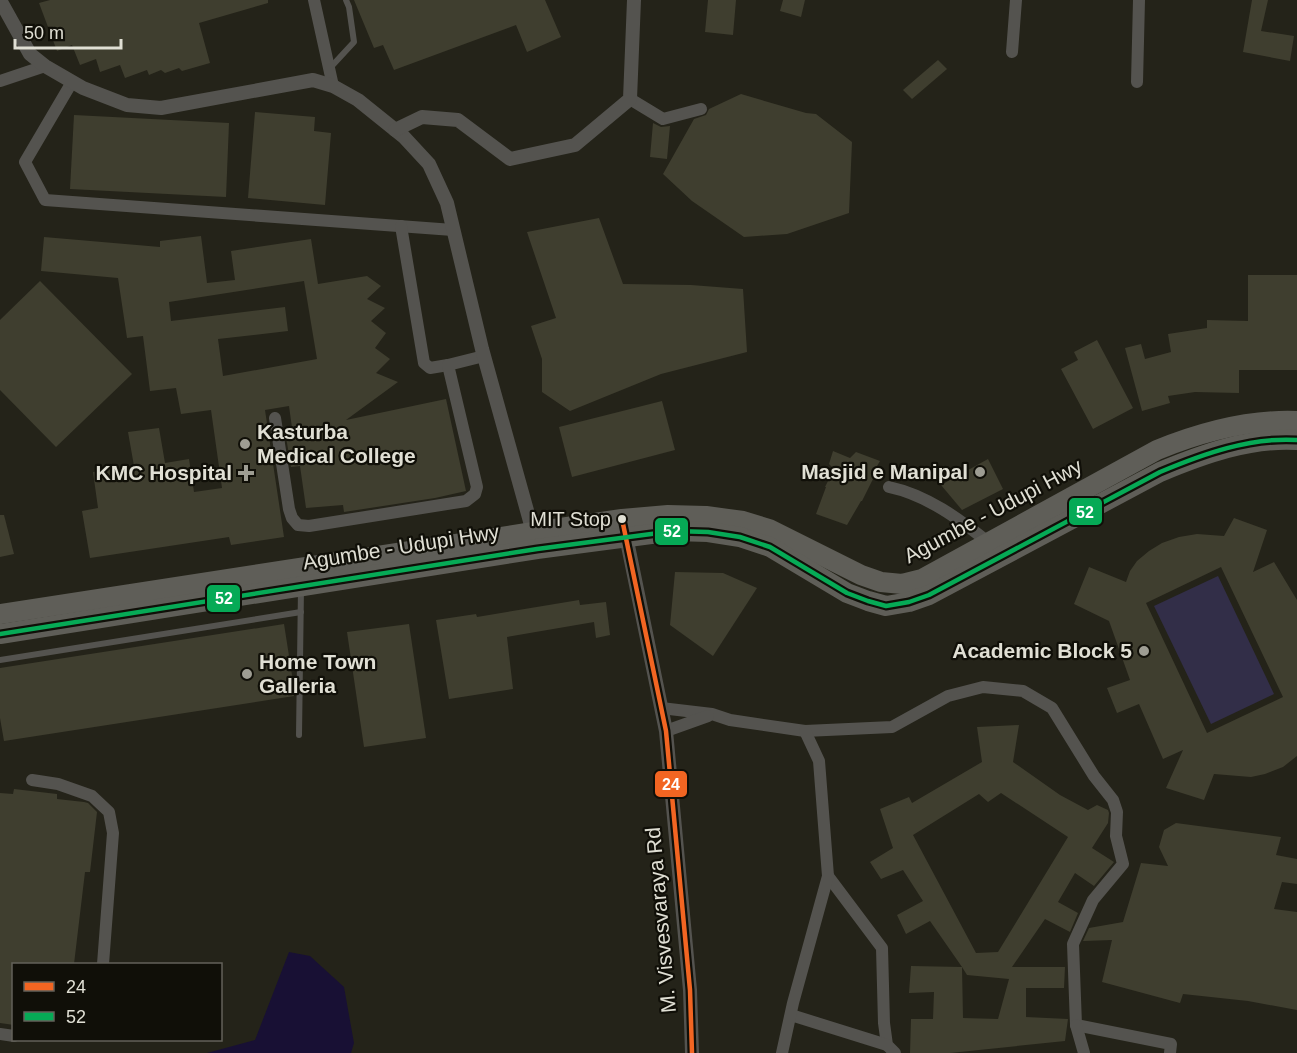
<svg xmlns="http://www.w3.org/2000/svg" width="1297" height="1053" viewBox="0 0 1297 1053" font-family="Arial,sans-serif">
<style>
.green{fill:#322e48}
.water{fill:#181034}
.building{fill:#3f3e2f;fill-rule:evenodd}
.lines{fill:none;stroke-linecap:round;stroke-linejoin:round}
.service{stroke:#54534f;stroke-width:6}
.minor{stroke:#54534f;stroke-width:12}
.tertiary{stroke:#54534f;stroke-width:14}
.trunk{stroke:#5f5e58;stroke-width:20}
.bus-1-casing{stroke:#100f08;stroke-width:9}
.bus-2-casing{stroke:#100f08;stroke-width:9}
.bus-1{stroke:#f26522;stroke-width:4.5}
.bus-2{stroke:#06aa56;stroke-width:4.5}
.poi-dot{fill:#9e9d93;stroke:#100f08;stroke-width:2}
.bus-dot{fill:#e0dfd4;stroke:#100f08;stroke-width:2}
.labels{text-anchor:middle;stroke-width:4.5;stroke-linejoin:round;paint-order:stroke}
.bus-label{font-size:20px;fill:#e0dfd4;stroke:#100f08;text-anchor:end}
.poi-label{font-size:21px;font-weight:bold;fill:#e0dfd4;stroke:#100f08;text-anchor:end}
.street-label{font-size:21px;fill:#e0dfd4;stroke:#100f08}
.line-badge{stroke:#100f08;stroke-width:2}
.badge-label{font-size:16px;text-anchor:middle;font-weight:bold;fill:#fff}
</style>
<rect width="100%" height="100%" fill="#242319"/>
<polygon class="green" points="1218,576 1274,694 1211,724 1154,606"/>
<polygon class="water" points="289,952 310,956 344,987 354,1043 351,1053 207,1053 255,1040"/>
<g class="building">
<polygon points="50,0 268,0 268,3 199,23 210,63 182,71 179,68 165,73 161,70 149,75 147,70 125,78 120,65 100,72 96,59 80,65 72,45 57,51 39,3"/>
<polygon points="354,0 545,0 561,37 527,52 516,25 394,70 383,45 374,48"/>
<polygon points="708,0 736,0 733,35 705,32"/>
<polygon points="783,0 805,0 801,17 780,11"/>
<polygon points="1252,0 1268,0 1261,31 1294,36 1290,61 1243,52"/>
<polygon points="938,60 947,69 912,99 903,90"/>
<polygon points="741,94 806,113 816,114 852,142 849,213 787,234 744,237 692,201 663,174 694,119 706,115 709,109"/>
<polygon points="255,112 315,117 314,131 331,133 325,205 248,198"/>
<polygon points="74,115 229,123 226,197 70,189"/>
<polygon points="653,123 661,127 670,126 667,159 650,157"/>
<polygon points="599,218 623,284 691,285 743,289 747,352 661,374 570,411 542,392 542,359 531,326 556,318 527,232"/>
<path d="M201 236 207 283 235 280 231 251 311 239 318 284 367 276 381 286 367 299 385 308 371 321 386 333 375 348 390 359 376 373 398 382 346 420 446 399 466 491 435 498 344 512 343 505 306 508 300 466 291 467 286 437 293 435 289 406 265 410 284 537 231 545 229 537 90 558 82 511 98 508 93 472 134 466 128 432 159 428 165 463 189 459 194 492 222 488 211 410 181 414 176 388 150 391 143 336 127 338 118 278 41 271 44 237 160 247V241ZM304 281 317 359 223 376 218 339 288 331 285 307 171 321 169 302Z"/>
<polygon points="1248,275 1297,275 1297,370 1239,370 1239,393 1195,392 1168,396 1170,403 1142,411 1125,348 1141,344 1145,359 1171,352 1168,334 1207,328 1207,320 1248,321"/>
<polygon points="40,281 132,374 56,447 0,390 0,320"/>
<polygon points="1097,340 1133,408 1093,429 1061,369 1078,360 1074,352"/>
<polygon points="662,401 675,450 572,477 559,427"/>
<polygon points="833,451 850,458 856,452 880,461 873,473 875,475 862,501 861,501 847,525 816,514 826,487 825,487 834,469 829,464"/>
<polygon points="988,459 1003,489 962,510 941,485"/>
<polygon points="0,515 4,515 14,554 0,557"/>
<path d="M1234 518 1267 530 1253 572 1274 562 1297 600V756L1283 767 1265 774 1251 777 1214 774 1204 800 1166 788 1183 750 1163 759 1139 704 1117 713 1107 688 1130 680 1109 621 1074 604 1089 567 1126 582 1130 571 1137 561 1149 551 1162 543 1179 537 1197 534 1224 536ZM1221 567 1283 697 1207 733 1146 603Z"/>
<polygon points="675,572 723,573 757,588 713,656 670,625"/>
<polygon points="579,600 580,605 606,602 610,635 596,638 594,622 507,637 513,689 449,699 436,620 476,614 477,617"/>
<polygon points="284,624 294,688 294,696 4,741 0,718 0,668"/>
<polygon points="409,624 426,738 364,747 347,632"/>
<path d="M1019 725 1013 762 1060 795 1088 810 1097 805 1108 810 1109 813 1108 823 1092 848 1114 862 1094 886 1075 873 1058 902 1078 913 1070 932 1045 919 1012 967H1065L1064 988H1026V1017L1068 1019 1065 1041 950 1053H910L911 1019H933L934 992 909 993 911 966 962 967 930 921 906 934 897 915 923 901 903 870 881 879 870 862 893 848 880 809 909 797 912 803 982 762 977 727ZM1001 793 1068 837 998 952 976 953 913 835 979 794 988 802ZM962 967 967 975 1009 979 998 1019 963 1018Z"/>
<polygon points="14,789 57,794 57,799 84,802 88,803 97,812 90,872 85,872 74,964 14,964 14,1025 0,1023 0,793 13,794"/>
<polygon points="1176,823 1281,837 1276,855 1297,859 1297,884 1282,882 1274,909 1297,912 1297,1010 1248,1001 1183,994 1180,1003 1102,982 1112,940 1083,941 1089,928 1123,922 1141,863 1168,866 1159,847 1164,830"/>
</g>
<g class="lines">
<g class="service">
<polyline points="330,68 354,42 349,7 346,0"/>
<polyline points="0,660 301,612"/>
<polyline points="299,735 301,588"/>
</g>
<g class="minor">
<polyline points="314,0 333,86"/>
<polyline points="1012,52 1016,0"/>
<polyline points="0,81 45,66"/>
<polyline points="72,82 25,162 45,200 453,230"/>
<polyline points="1137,82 1139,0"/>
<polyline points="630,99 663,119 701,109"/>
<polyline points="401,226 424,363 430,368 448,365"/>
<polyline points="275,418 289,509 292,518 298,525 309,526 466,501 475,494 477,487 448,365 484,356"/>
<path d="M889 487C927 495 959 519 988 542"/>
<polyline points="661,708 712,714 730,720 805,731 892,727 948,696 983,687 1023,691 1052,708 1094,776 1113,800 1117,812 1116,836 1123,864 1093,900 1073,944 1076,1025 1171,1044 1170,1053"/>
<polyline points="666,731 708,716"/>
<polyline points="32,780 58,784 92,796 109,812 113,833 103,964"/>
<polyline points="828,876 882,948 884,1023 887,1045 895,1053"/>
<polyline points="791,1015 887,1045"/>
<polyline points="1076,1025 1084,1053"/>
<polyline points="0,1034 14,1036"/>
<polyline points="782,1053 793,1003 828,876 819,761 805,731"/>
</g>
<g class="tertiary">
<polyline points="0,0 30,54 45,66 83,88 127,105 161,108 313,80 333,86 358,100 404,137 429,164 447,203 482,349 533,532"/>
<polyline points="395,130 422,117 458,120 510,159 575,145 630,99 634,0"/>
<polyline points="626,536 666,731 690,990 692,1053"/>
</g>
<g class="trunk">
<path d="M0 614 533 532 622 519 668 515 706 516 743 521 769 529 861 575 881 582 902 584 922 579 1157 450C1201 432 1248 419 1297 421"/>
<path d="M0 634 537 549 674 531 708 532 740 537 770 547 847 593 868 601 886 606 909 602 929 595 1160 472C1203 454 1250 437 1297 440"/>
</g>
<defs>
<polyline id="bus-1" points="622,519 666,731 690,990 692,1053"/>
<path id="bus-2" d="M0 634 537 549 674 531 708 532 740 537 770 547 847 593 868 601 886 606 909 602 929 595 1160 472C1203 454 1250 437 1297 440"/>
</defs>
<use href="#bus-1" class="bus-1-casing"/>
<use href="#bus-2" class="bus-2-casing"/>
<use href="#bus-1" class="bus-1"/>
<use href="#bus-2" class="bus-2"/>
</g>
<g class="poi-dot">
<circle cx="245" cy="444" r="6"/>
<circle cx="980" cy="472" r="6"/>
<path d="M243 464h6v6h6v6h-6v6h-6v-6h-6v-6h6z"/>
<circle cx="1144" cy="651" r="6"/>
<circle cx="247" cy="674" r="6"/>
</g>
<circle class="bus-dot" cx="622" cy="519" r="5"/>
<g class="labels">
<g class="bus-label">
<text x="611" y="526">MIT Stop</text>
</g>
<g class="poi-label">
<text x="257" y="439" text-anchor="start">Kasturba<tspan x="257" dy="24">Medical College</tspan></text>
<text x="968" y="479">Masjid e Manipal</text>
<text x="232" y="480">KMC Hospital</text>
<text x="1132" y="658">Academic Block 5</text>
<text x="259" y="669" text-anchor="start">Home Town<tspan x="259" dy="24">Galleria</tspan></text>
</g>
<g class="street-label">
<text transform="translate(993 511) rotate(-28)" y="7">Agumbe - Udupi Hwy</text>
<text transform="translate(401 547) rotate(-9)" y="7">Agumbe - Udupi Hwy</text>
<text transform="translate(661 920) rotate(-95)" y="7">M. Visvesvaraya Rd</text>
</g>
</g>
<g class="line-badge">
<rect x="1068" y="497" width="35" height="29" rx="6" fill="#06aa56"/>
<rect x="654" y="517" width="35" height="29" rx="6" fill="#06aa56"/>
<rect x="206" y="584" width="35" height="29" rx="6" fill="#06aa56"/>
<rect x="654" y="770" width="34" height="28" rx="6" fill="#f26522"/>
</g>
<g class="badge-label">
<text x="1085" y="518">52</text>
<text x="672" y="537">52</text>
<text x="224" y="604">52</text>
<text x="671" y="790">24</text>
</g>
<rect x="12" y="963" width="210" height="78" fill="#100f08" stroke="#63625a" stroke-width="1.5"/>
<rect x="24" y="982" width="30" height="9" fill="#f26522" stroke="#63625a" stroke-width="1.5"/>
<text x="66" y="993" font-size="18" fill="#e0dfd4">24</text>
<rect x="24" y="1012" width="30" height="9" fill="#06aa56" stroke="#63625a" stroke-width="1.5"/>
<text x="66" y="1023" font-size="18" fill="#e0dfd4">52</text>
<path d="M15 39v9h106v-9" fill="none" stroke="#e0dfd4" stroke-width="3"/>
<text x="24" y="39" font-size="18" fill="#e0dfd4" stroke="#100f08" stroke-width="4.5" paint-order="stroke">50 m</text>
</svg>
